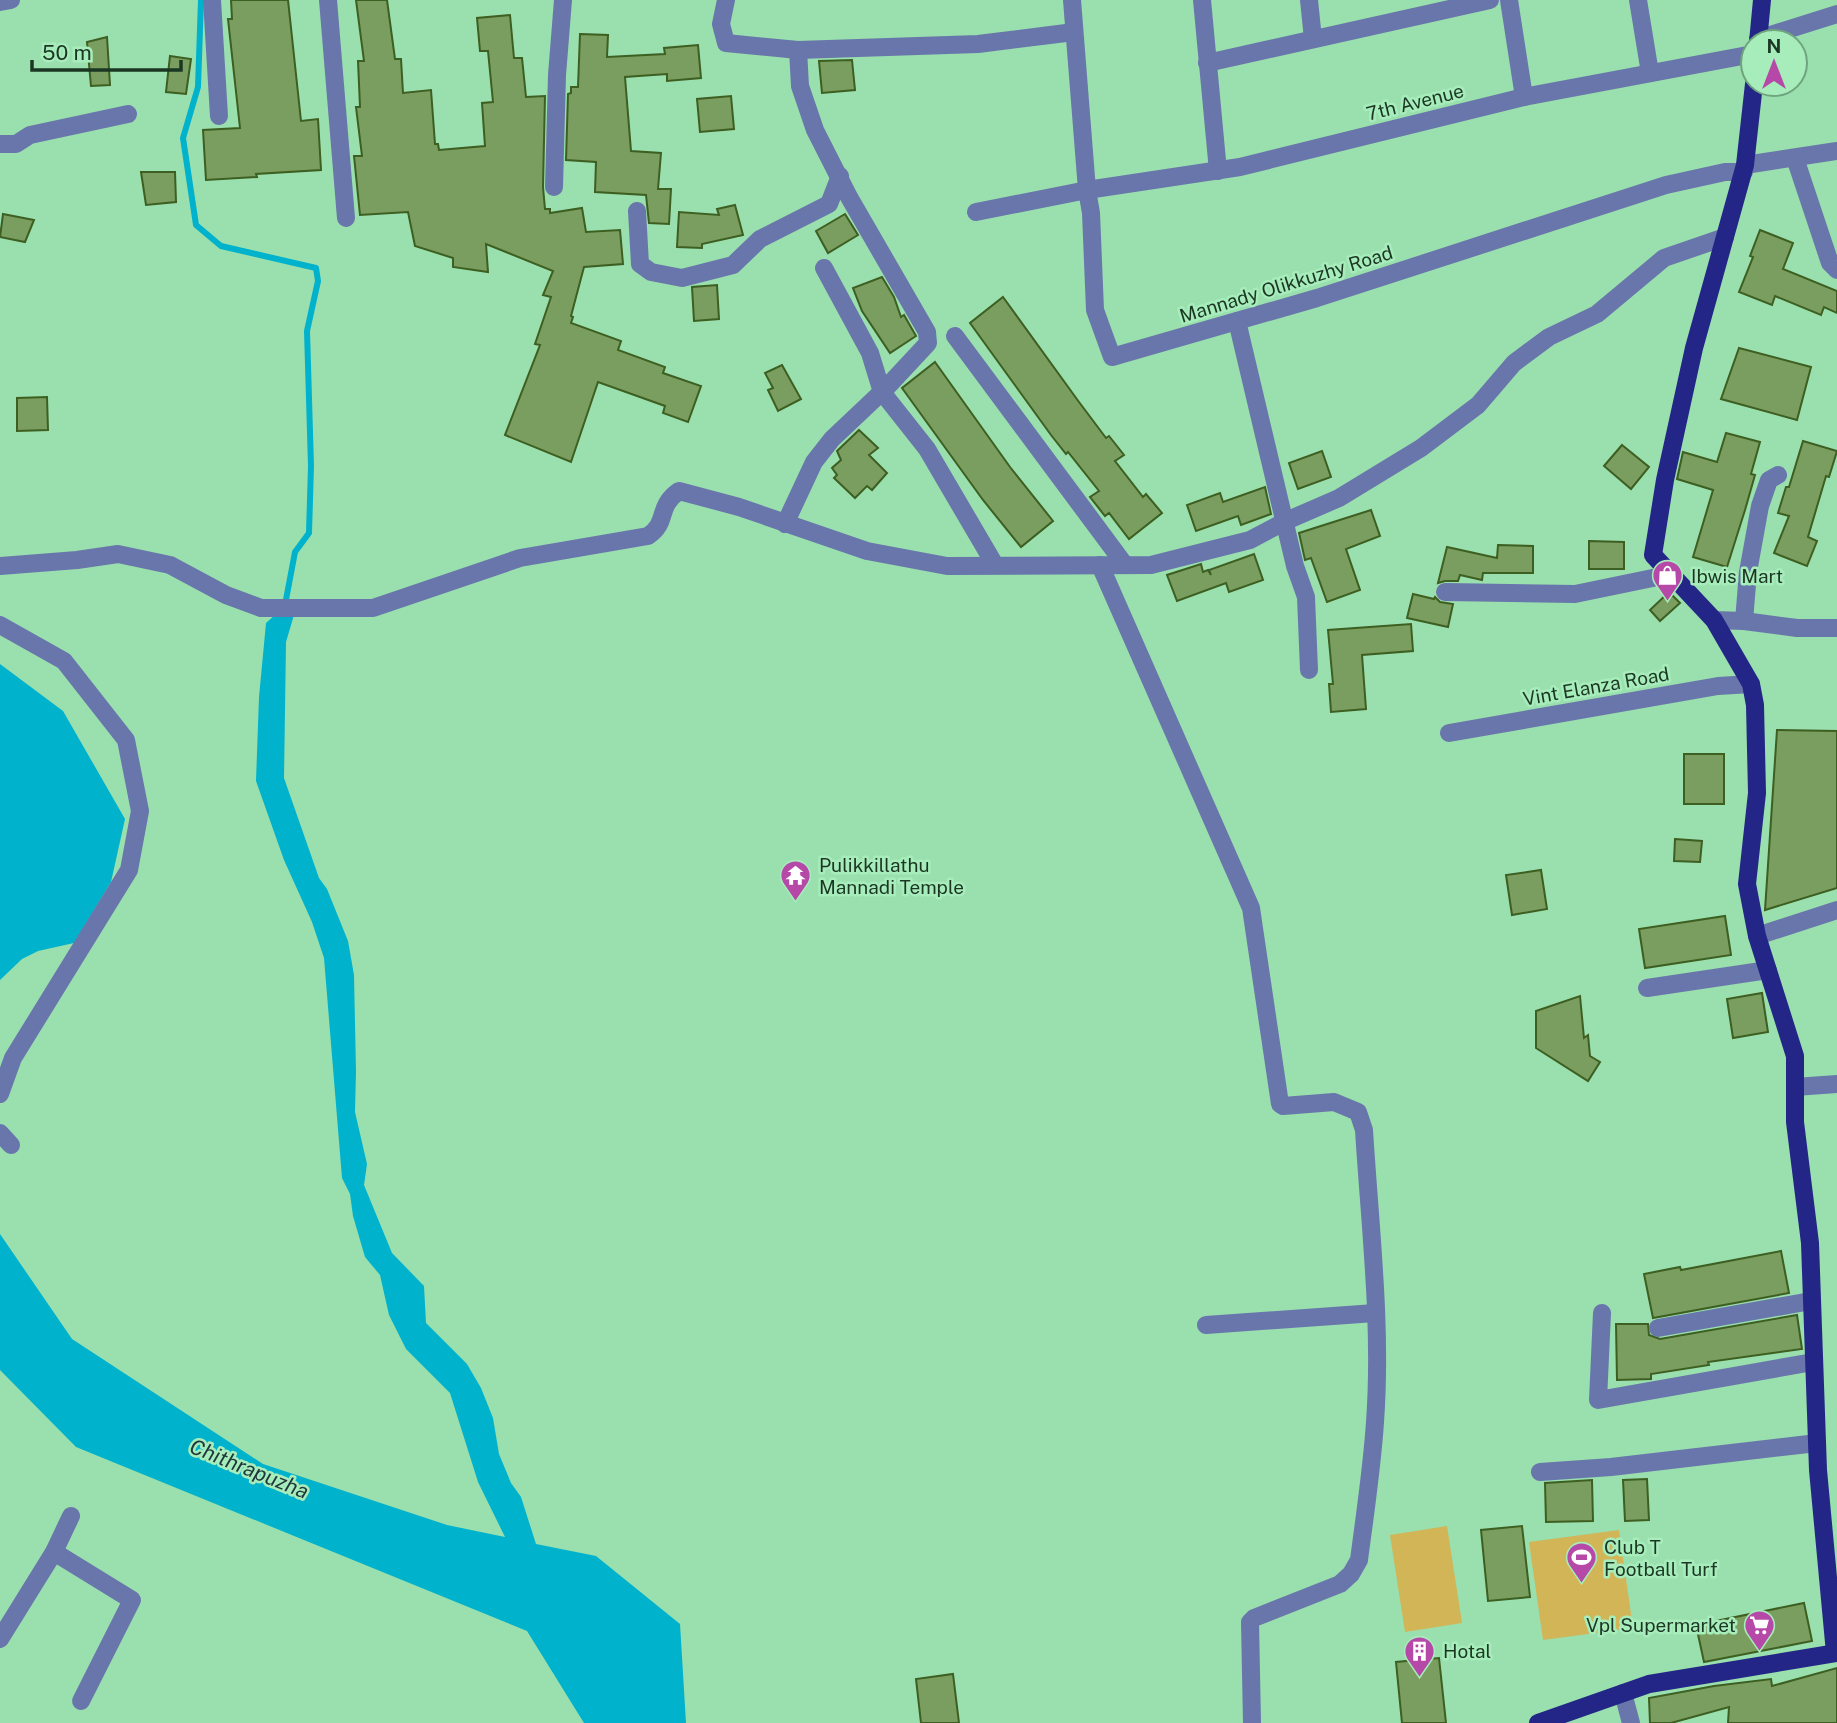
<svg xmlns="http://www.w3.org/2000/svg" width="1837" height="1723" viewBox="0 0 1837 1723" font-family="'Public Sans',sans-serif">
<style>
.green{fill:#d1b557}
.water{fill:#00b2cc}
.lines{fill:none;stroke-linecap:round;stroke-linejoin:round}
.stream{stroke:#00b2cc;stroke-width:6}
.building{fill:#7a9e5f;stroke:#3d5f21;stroke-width:2}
.minor{stroke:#6976ab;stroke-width:18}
.major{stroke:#232686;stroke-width:18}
.labels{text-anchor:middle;stroke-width:5;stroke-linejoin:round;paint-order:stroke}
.street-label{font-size:19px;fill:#1b3724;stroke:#a7edbb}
.poi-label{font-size:19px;fill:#1b3724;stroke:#a7edbb;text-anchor:start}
.water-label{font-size:21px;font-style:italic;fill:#1f363c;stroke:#a7edbb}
</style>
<rect width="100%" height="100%" fill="#9adfae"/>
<g class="green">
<polygon points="1447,1526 1462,1623 1405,1632 1390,1535"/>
<polygon points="1619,1530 1633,1628 1543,1640 1529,1542"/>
</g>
<g class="water">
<polygon points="276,614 294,615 286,642 284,778 319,878 327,889 348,941 354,975 356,1072 355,1112 367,1164 364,1185 392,1253 424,1286 426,1323 467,1364 481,1388 493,1418 499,1454 511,1483 521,1497 536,1544 596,1556 680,1624 686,1723 584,1723 527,1631 76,1447 0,1370 0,1234 72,1339 263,1464 447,1525 505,1537 478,1482 450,1393 406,1349 389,1315 380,1275 365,1257 353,1216 350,1194 342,1178 324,958 312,922 284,860 256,781 259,697 266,623"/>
<polygon points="0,664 63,711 125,819 111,882 74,943 38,951 22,959 0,980"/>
</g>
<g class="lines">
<polyline class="stream" points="201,0 198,87 183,138 196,225 221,246 316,268 318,281 307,331 311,466 309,533 295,552 285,605"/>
</g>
<g class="building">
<polygon points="231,0 288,0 301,121 318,119 321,170 256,174 257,177 206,180 203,130 240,128 228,19 232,19"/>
<polygon points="356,0 387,0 395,59 401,59 403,93 431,90 435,144 438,144 439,150 485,146 482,103 493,102 488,51 480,51 477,18 510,15 514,58 522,58 526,97 545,96 543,187 545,209 550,209 550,213 582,208 586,232 620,230 623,264 584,267 571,316 573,317 571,323 621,341 618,350 665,367 663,373 701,386 688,422 663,413 665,406 598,382 571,462 505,435 540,345 535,344 551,297 543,295 553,271 486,244 488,272 453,267 453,258 415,246 408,212 360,215 354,156 362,156 356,107 360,107 358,61 364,61"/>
<polygon points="580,34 608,35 607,57 665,54 664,48 698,45 701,78 667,81 667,74 625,77 631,151 661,153 658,189 671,189 669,224 649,223 646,195 595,192 596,162 566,160 568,94 571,93 571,87 578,87"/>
<polygon points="107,37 110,85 91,86 87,42"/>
<polygon points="170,56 191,59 186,94 166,92"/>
<polygon points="852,60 855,90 822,93 819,61"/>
<polygon points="731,96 734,129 700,132 697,99"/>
<polygon points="141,172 175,172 176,202 146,205"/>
<polygon points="735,205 743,235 702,244 702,248 677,247 679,212 719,215 717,209"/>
<polygon points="3,214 34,220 25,242 0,237"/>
<polygon points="845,214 858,235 828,253 816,231"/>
<polygon points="1760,230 1793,243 1783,269 1837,291 1837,313 1824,307 1821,315 1775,296 1772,305 1739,292 1753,257 1750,256"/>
<polygon points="882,277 894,297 901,317 904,315 916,336 890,353 862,311 853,288"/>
<polygon points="717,285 719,319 694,321 692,287"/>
<polygon points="1003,297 1079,402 1106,438 1109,436 1124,455 1115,461 1143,497 1146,494 1162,513 1129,539 1109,513 1105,516 1090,497 1099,491 1068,452 1066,454 1051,435 970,323"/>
<polygon points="1739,348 1811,367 1797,420 1721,399"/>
<polygon points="935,362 1010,467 1053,521 1021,547 983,500 902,388"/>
<polygon points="782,365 801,399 778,411 768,390 773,388 765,373"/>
<polygon points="47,397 48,430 17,431 17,398"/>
<polygon points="859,430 878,448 869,455 887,473 872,490 867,486 855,498 834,478 837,475 832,468 841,460 837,451"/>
<polygon points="1726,433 1760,442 1751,474 1755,475 1745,510 1727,567 1693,557 1713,490 1677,479 1683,452 1717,462"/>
<polygon points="1803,441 1837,451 1829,477 1826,476 1808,537 1817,541 1807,566 1774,553 1789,516 1778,513 1786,487 1789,487"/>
<polygon points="1622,445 1649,467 1631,489 1604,466"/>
<polygon points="1322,451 1331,477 1298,489 1289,463"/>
<polygon points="1265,487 1271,514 1241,525 1238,516 1196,531 1187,505 1220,493 1223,502"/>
<polygon points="1371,510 1380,536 1346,549 1360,590 1327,602 1311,558 1305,560 1299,533"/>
<polygon points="1589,541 1624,542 1624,569 1589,569"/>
<polygon points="1498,545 1533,546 1533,573 1483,573 1482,580 1460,575 1458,581 1445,581 1438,583 1447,547 1497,558"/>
<polygon points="1254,554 1263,580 1229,592 1226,583 1177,601 1167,575 1201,564 1203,572 1208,570 1211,575 1209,570"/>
<polygon points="1669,592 1680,603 1660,621 1650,610"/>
<polygon points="1413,594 1434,599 1435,597 1440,602 1453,604 1448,627 1407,618"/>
<polygon points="1411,624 1413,651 1362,655 1366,709 1331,712 1329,684 1333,684 1328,630"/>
<polygon points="1777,730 1837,731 1837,888 1765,910"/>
<rect x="1684" y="754" width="40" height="50"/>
<polygon points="1675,839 1702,841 1700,862 1674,861"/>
<polygon points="1541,870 1547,909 1512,915 1506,875"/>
<polygon points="1725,916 1731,955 1645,968 1639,929"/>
<polygon points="1762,993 1768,1032 1733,1038 1727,999"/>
<polygon points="1580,996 1584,1038 1588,1035 1590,1056 1600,1062 1588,1081 1536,1048 1536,1011"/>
<polygon points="1781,1251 1789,1293 1653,1318 1644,1274 1680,1267 1681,1270"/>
<polygon points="1797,1315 1802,1349 1708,1362 1709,1365 1651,1374 1651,1379 1617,1380 1616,1324 1648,1324 1649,1335 1660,1339"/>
<polygon points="1647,1479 1649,1520 1625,1521 1623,1480"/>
<polygon points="1592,1480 1593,1521 1546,1522 1545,1483"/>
<polygon points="1522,1526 1530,1597 1488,1601 1481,1530"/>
<polygon points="1804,1603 1812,1641 1704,1662 1696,1625"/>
<polygon points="1439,1658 1446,1723 1402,1723 1396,1662"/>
<polygon points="1837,1668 1837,1723 1728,1723 1729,1707 1671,1723 1650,1723 1649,1698 1714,1686 1771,1679 1772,1686"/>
<polygon points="953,1674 959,1723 921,1723 916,1679"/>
</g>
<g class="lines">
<g class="minor">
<polyline points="212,0 219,116"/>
<polyline points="328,0 346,218"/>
<polyline points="726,0 721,24 726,43 798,50 978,44 1074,32"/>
<polyline points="1072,0 1087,190 1091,213 1095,310 1112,357 1317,298 1666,185 1725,172 1744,172"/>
<polyline points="1202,0 1218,171"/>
<polyline points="1309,0 1313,39"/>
<polyline points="1509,0 1524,97"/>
<polyline points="1638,0 1650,73"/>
<polyline points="0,2 11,0"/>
<polyline points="1758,39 1837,14"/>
<polyline points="1207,63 1490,0"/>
<polyline points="0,144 16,144 30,135 128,114"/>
<polyline points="1795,158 1830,263 1837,270"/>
<polyline points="1745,165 1837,151"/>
<polyline points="554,187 557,75 563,0"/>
<polyline points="637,211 640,264 651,272 682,278 733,265 760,239 829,204 840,176"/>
<polyline points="976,212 1087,190 1240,167 1524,97 1753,54"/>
<polyline points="824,268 870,353 882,392 927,449 995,565"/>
<polyline points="1237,321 1295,566 1306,597 1309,670"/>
<polyline points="955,336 1125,565"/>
<polyline points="785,524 814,462 832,439 887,387 928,343 927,332 849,197 815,130 800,86 798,50"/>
<path d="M1100 565 1251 908 1280 1104 1283 1106 1334 1102 1358 1112 1364 1130C1370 1227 1382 1326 1375 1422 1372 1468 1365 1514 1359 1560L1351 1574 1340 1584 1254 1618 1250 1622 1252 1723"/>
<path d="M0 566 77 560 118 554 170 565 226 595 261 608H373L520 558 648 536C669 522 656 507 679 491L739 507 867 551 947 566 1151 565 1250 540 1286 521 1339 498 1421 448 1478 405 1514 363 1549 337 1597 314 1664 258 1725 237"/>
<polyline points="1445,592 1575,594 1672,574"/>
<polyline points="1714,620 1744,621 1797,628 1837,628"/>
<polyline points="1744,621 1748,572 1760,506 1769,480 1778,475"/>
<polyline points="0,625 64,661 126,740 140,811 129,870 13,1058 0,1094"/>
<polyline points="1449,733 1718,686 1751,684"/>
<polyline points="1757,936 1837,910"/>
<polyline points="1647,988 1768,970"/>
<polyline points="1795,1087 1837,1084"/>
<polyline points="0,1133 11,1145"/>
<polyline points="1602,1313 1598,1400 1813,1362"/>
<polyline points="1206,1325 1375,1313"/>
<polyline points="1658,1328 1811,1301"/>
<polyline points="1540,1472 1611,1467 1817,1443"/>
<polyline points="54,1552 132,1600 81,1701"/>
<polyline points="0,1639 54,1552 71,1516"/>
<polyline points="1623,1693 1631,1723"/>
</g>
<g class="major">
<polyline points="1758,42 1762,0"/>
<polyline points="1754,84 1745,165 1694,348 1665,480 1653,555 1714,620 1751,684 1755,705 1757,793 1747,884 1757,936 1795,1056 1795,1122 1810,1243 1818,1470 1835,1653"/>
<polyline points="1538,1723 1649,1684 1837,1653"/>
</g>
</g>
<defs>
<symbol id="shop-pin" viewBox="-11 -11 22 30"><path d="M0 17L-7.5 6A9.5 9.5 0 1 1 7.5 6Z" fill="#b649a8" stroke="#a7edbb"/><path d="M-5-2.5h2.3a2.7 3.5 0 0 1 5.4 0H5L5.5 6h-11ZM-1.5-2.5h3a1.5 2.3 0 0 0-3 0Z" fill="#fff"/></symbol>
<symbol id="temple-pin" viewBox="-11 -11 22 30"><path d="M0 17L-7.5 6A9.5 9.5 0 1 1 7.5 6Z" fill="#b649a8" stroke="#a7edbb"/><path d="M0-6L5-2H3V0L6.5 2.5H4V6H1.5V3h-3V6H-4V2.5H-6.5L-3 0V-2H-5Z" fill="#fff"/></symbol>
<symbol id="stadium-pin" viewBox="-11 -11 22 30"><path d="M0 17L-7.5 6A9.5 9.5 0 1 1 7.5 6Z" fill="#b649a8" stroke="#a7edbb"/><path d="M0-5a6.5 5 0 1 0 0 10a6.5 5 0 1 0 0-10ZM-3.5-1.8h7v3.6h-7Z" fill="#fff"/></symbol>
<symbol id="supermarket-pin" viewBox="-11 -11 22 30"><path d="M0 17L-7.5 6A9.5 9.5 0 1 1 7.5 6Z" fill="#b649a8" stroke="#a7edbb"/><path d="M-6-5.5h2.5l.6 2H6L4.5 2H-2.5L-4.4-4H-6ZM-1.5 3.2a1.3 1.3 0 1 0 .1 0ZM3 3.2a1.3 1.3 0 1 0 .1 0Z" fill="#fff"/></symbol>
<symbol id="building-pin" viewBox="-11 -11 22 30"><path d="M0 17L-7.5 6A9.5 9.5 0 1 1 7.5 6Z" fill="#b649a8" stroke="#a7edbb"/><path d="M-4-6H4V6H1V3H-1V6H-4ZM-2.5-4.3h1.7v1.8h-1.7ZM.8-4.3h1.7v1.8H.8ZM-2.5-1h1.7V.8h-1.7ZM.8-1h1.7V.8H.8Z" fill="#fff"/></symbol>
</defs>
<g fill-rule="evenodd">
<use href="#shop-pin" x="1650" y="558" width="35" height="47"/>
<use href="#temple-pin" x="778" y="858" width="35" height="47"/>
<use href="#stadium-pin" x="1564" y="1540" width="35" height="47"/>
<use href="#supermarket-pin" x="1742" y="1608" width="35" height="47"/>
<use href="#building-pin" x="1402" y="1634" width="35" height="47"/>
</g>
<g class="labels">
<g class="street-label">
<text transform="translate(1415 102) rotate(-14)" y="7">7th Avenue</text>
<text transform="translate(1286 284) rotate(-17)" y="7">Mannady Olikkuzhy Road</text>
<text transform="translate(1596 686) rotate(-10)" y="7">Vint Elanza Road</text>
</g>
<g class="poi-label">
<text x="1691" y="583">Ibwis Mart</text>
<text x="819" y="872">Pulikkillathu<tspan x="819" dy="22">Mannadi Temple</tspan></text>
<text x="1604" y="1554">Club T<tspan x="1604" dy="22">Football Turf</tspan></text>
<text x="1736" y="1632" text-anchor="end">Vpl Supermarket</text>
<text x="1443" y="1658">Hotal</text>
</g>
<g class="water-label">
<text transform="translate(249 1469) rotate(22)" y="7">Chithrapuzha</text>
</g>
</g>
<g transform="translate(1774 63)"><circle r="33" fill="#a7edbb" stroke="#6fa47f" stroke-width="2"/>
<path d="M0-5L12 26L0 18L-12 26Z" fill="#b649a8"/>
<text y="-10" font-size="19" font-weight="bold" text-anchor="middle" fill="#1b3724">N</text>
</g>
<path d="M32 60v10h149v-10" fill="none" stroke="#1b3724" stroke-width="3.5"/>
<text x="42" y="60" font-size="21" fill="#1b3724" stroke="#a7edbb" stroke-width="5" paint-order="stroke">50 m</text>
</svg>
